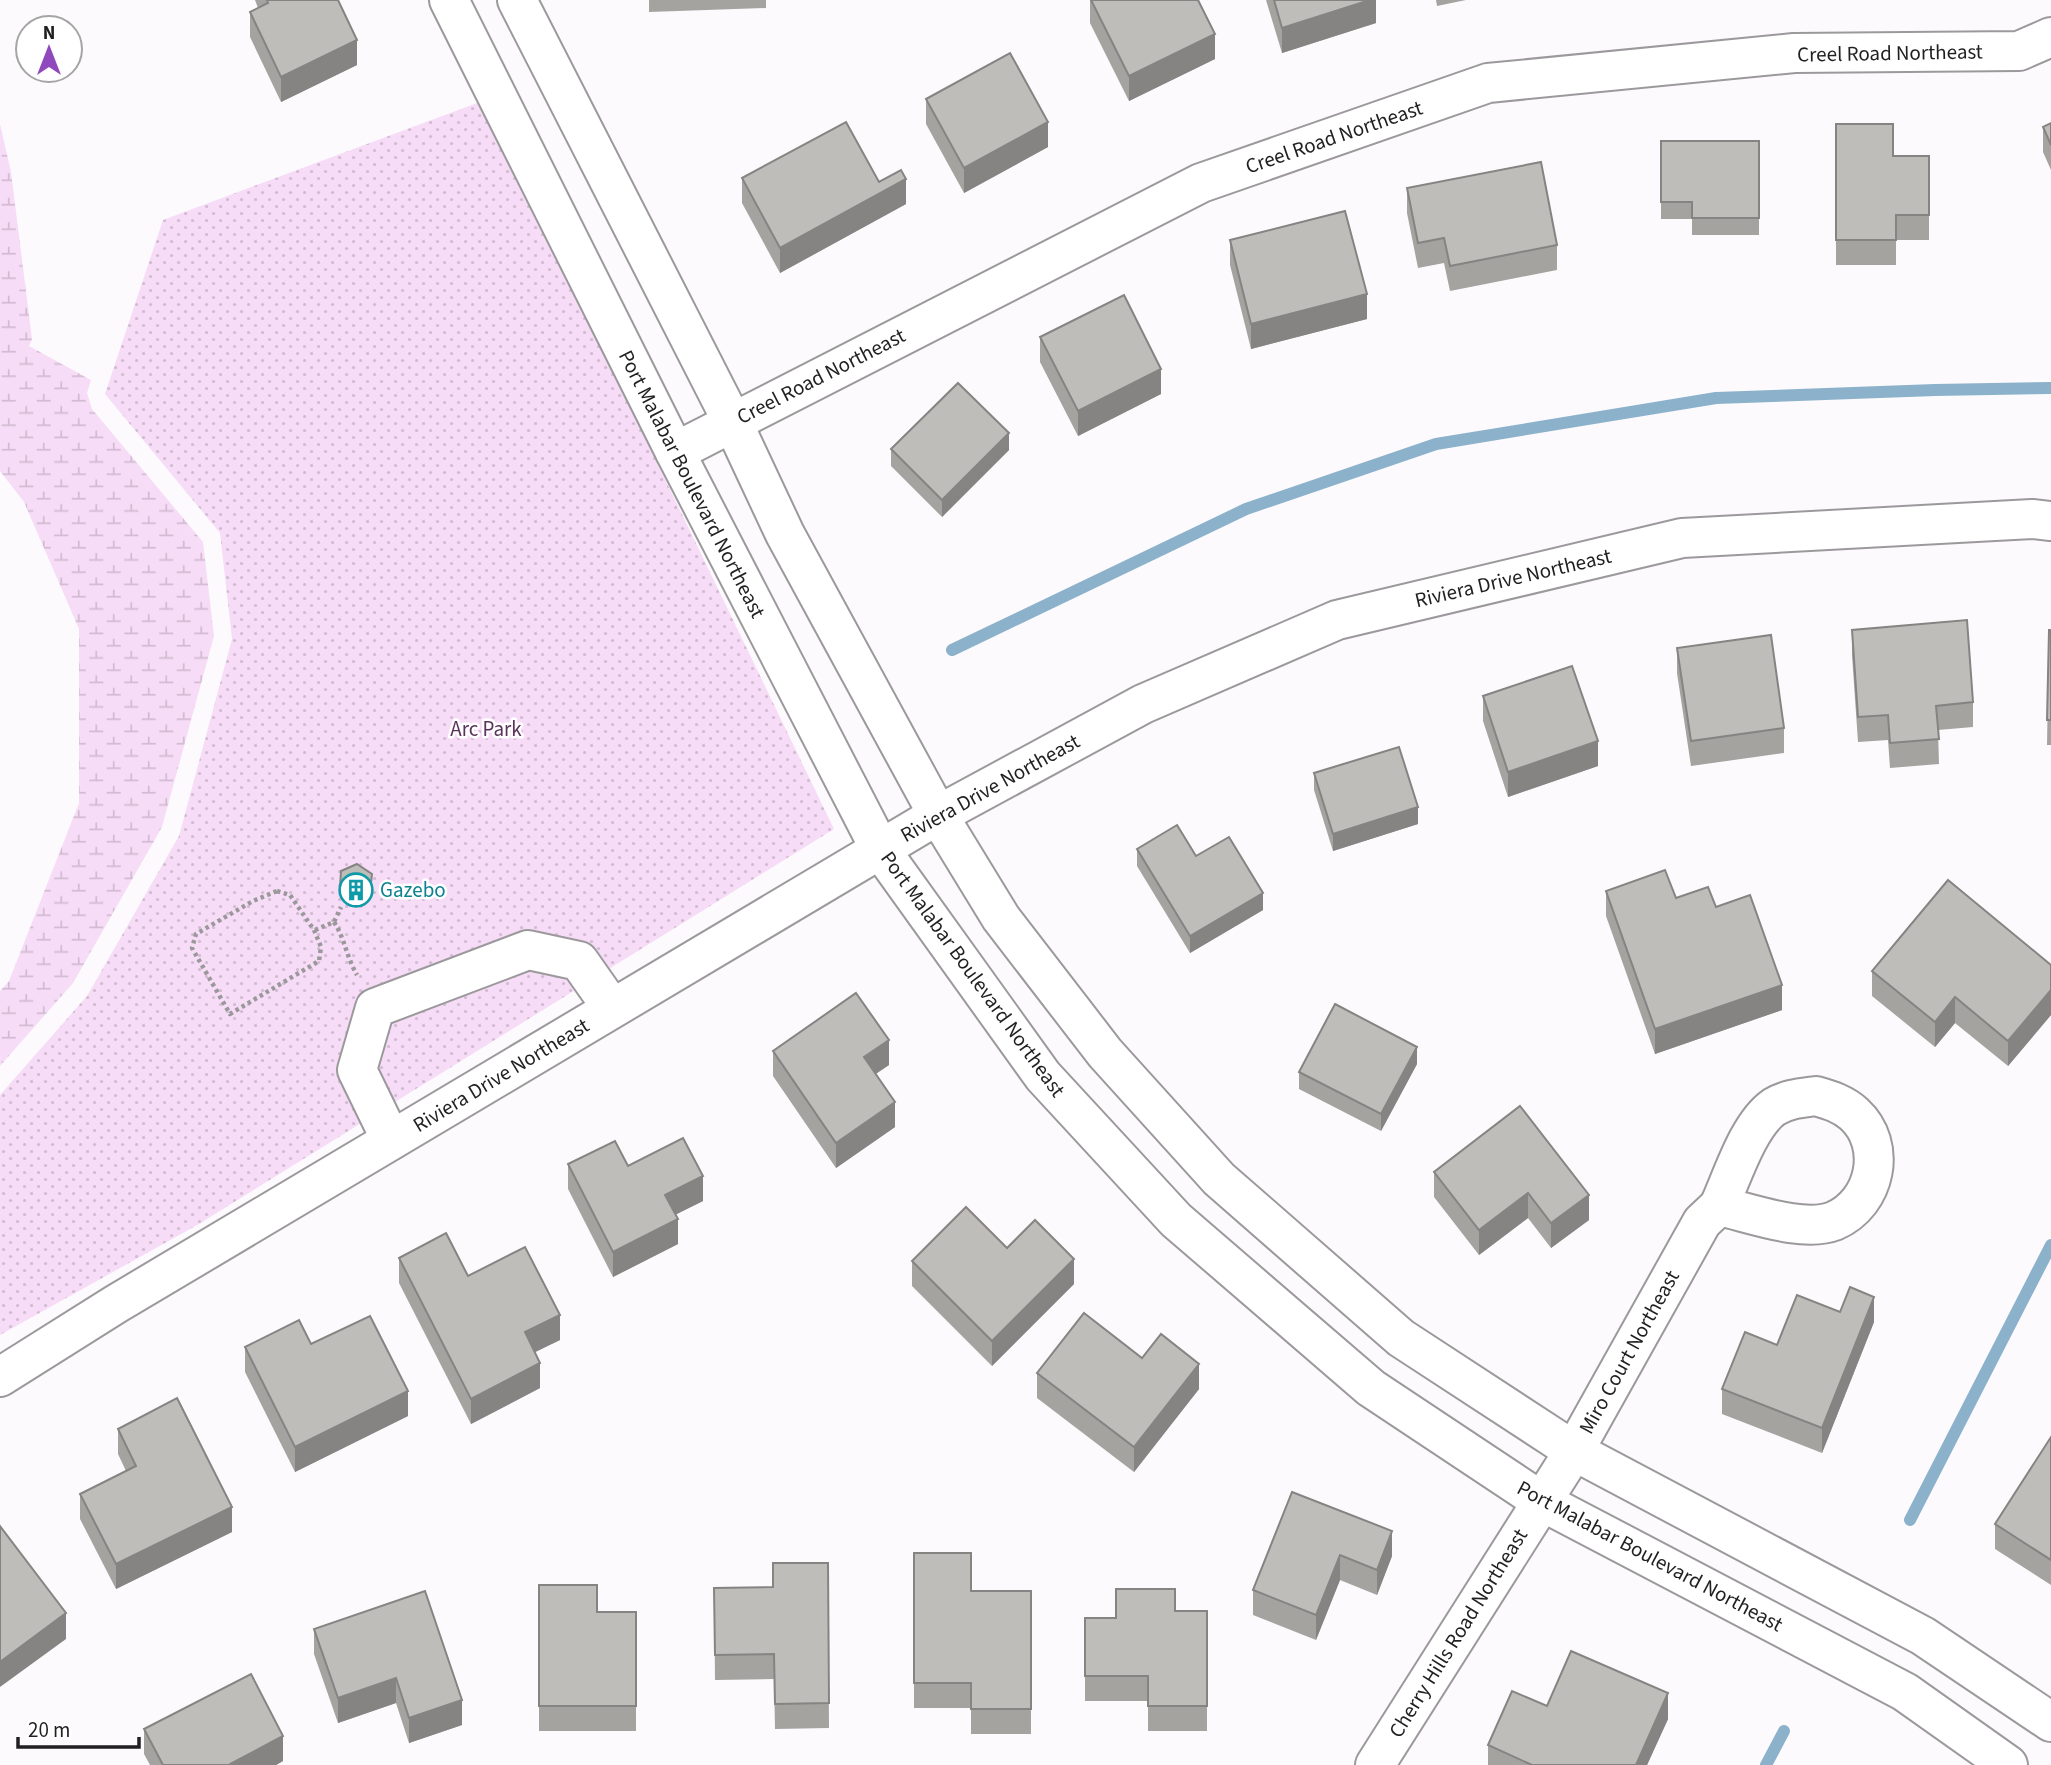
<svg xmlns="http://www.w3.org/2000/svg" width="2051" height="1765" viewBox="0 0 2051 1765" font-family="'Source Sans 3',sans-serif">
<style>
.wetland{fill:url(#wetland-marsh)}
.park{fill:url(#park-dots)}
.lines{fill:none;stroke-linecap:round;stroke-linejoin:round}
.stream{stroke:#8cb2cb;stroke-width:12}
.minor-casing{stroke:#9c999c;stroke-width:42}
.path{stroke:#9b989b;stroke-width:4.5;stroke-dasharray:3.5 3.5;stroke-linecap:butt}
.minor{stroke:#fff;stroke-width:38}
.wall{fill:#a4a39f}
.shaded-wall{fill:#868482}
.building{fill:#bfbdb9;stroke:#868482;stroke-width:2}
.labels{text-anchor:middle;stroke-width:5;stroke-linejoin:round;paint-order:stroke}
.street-label{font-size:21px;fill:#211f21;stroke:#fff}
.park-label{font-size:21px;fill:#5a335c;stroke:#fff}
.culture-label{font-size:21px;fill:#0d838f;stroke:#fff;text-anchor:start}
</style>
<defs>
<pattern id="wetland-marsh" width="20" height="14" patternUnits="userSpaceOnUse" patternTransform="scale(1.75)"><rect width="20" height="14" fill="#f6dcf6"/><path d="M1 5h8M5 5V1M11 12h8M15 12V8" fill="none" stroke="#d3bcd3"/></pattern>
<pattern id="park-dots" width="8" height="8" patternUnits="userSpaceOnUse" patternTransform="scale(1.75)"><rect width="8" height="8" fill="#f6dcf6"/><path d="M2 2h.1M6 6h.1" fill="none" stroke="#d3bcd3" stroke-width="1.8" stroke-linecap="round"/></pattern>
</defs>
<rect width="100%" height="100%" fill="#fdfafd"/>
<polygon class="wetland" points="0,124 11,172 32,339 29,346 91,380 87,393 92,409 203,542 214,636 162,827 73,983 0,1066 0,991 9,981 79,803 79,629 24,502 0,471"/>
<polygon class="park" points="496,96 591,326 834,829 199,1224 0,1335 0,1095 87,996 179,836 232,639 220,533 105,394 163,220"/>
<g class="lines">
<g class="stream">
<polyline points="952,650 1246,509 1436,444 1716,398 1935,390 2051,388"/>
<polyline points="1910,1520 2051,1245"/>
<polyline points="1766,1765 1784,1731"/>
</g>
<defs>
<g id="minor">
<polyline points="449,0 675,452 880,849 1043,1076 1176,1220 1371,1388 1541,1501 1905,1692 2008,1765"/>
<polyline points="517,0 732,421 785,534 938,815 1001,918 1105,1053 1219,1179 1401,1338 1574,1451 1923,1636 2051,1722"/>
<polyline points="675,452 1201,183 1488,83 1794,53 2019,51 2051,37"/>
<path d="M1816 1096C1830 1100 1843 1104 1854 1114 1888 1145 1876 1203 1834 1221 1803 1233 1751 1213 1719 1206 1732 1178 1748 1125 1774 1107 1787 1099 1801 1098 1816 1096Z"/>
<polyline points="391,1140 357,1070 375,1008 528,950 579,961 612,1008"/>
<polyline points="0,1377 116,1304 938,815 1143,704 1337,620 1682,538 2032,519 2051,521"/>
<polyline points="1375,1765 1574,1451 1702,1222 1719,1206"/>
</g>
</defs>
<use href="#minor" class="minor-casing"/>
<g class="path">
<polygon points="277,891 290,895 314,930 321,947 319,961 230,1014 192,948 196,934 253,901"/>
<path d="M334 922C345 939 346 956 357 975"/>
<polyline points="315,930 334,922 341,907"/>
</g>
<use href="#minor" class="minor"/>
</g>
<g class="wall">
<polygon points="255,0 338,0 357,65 281,102 250,37 250,12 258,8"/>
<polygon points="649,0 766,0 766,8 649,12"/>
<polygon points="1090,0 1198,0 1215,59 1129,101 1090,23"/>
<polygon points="1266,0 1376,0 1376,23 1282,53"/>
<polygon points="1436,0 1466,0 1437,6"/>
<polygon points="926,99 1048,147 964,193 926,124"/>
<polygon points="2051,123 2051,170 2043,152 2043,127"/>
<polygon points="1836,124 1893,156 1929,156 1929,240 1896,240 1896,265 1836,265"/>
<polygon points="1661,141 1759,141 1759,235 1692,235 1692,219 1661,219"/>
<polygon points="742,178 879,182 906,204 780,273 742,203"/>
<polygon points="1407,188 1557,245 1557,270 1450,291 1444,263 1418,268 1407,213"/>
<polygon points="1230,240 1367,319 1251,349 1230,265"/>
<polygon points="1040,337 1161,394 1078,436 1040,362"/>
<polygon points="891,449 1009,450 942,517 891,466"/>
<polygon points="1852,630 1973,702 1973,727 1938,730 1939,764 1890,768 1888,740 1858,742 1852,655"/>
<polygon points="2049,630 2051,630 2051,745 2047,745"/>
<polygon points="1677,648 1784,728 1784,753 1691,766 1677,673"/>
<polygon points="1483,696 1598,766 1508,797 1483,721"/>
<polygon points="1314,773 1418,824 1333,851 1314,790"/>
<polygon points="1137,849 1196,856 1263,910 1190,953 1137,866"/>
<polygon points="372,883 370,899 354,907 340,897 340,888"/>
<polygon points="1606,891 1676,898 1716,907 1782,1010 1655,1054 1606,916"/>
<polygon points="2051,965 2051,1015 2008,1066 1955,1023 1935,1047 1872,996 1872,971"/>
<polygon points="773,1051 889,1065 875,1074 895,1127 836,1168 773,1076"/>
<polygon points="1417,1064 1381,1131 1299,1089 1299,1072"/>
<polygon points="1520,1106 1589,1220 1551,1248 1528,1218 1479,1255 1434,1197 1434,1172"/>
<polygon points="568,1164 628,1166 703,1201 676,1214 678,1244 613,1277 568,1189"/>
<polygon points="1007,1248 1074,1284 992,1366 912,1286 912,1261"/>
<polygon points="399,1258 468,1276 560,1340 535,1352 540,1388 471,1424 399,1283"/>
<polygon points="1840,1312 1874,1322 1822,1453 1722,1414 1722,1389 1777,1345"/>
<polygon points="311,1344 408,1416 295,1472 245,1372 245,1347"/>
<polygon points="1142,1358 1199,1389 1134,1472 1037,1398 1037,1373"/>
<polygon points="118,1429 232,1532 116,1589 80,1519 80,1494 126,1471 118,1454"/>
<polygon points="2051,1437 2051,1585 1995,1549 1995,1524"/>
<polygon points="1292,1492 1392,1556 1377,1595 1340,1580 1316,1640 1253,1615 1253,1590"/>
<polygon points="914,1553 971,1591 1031,1591 1031,1734 971,1734 971,1708 914,1708"/>
<polygon points="773,1563 828,1563 829,1728 775,1729 774,1679 715,1680 714,1588 773,1587"/>
<polygon points="539,1585 597,1612 636,1612 636,1731 539,1731"/>
<polygon points="425,1591 462,1725 409,1743 396,1703 338,1723 314,1654 314,1629"/>
<polygon points="1175,1611 1207,1611 1207,1731 1148,1731 1148,1701 1085,1701 1085,1618 1116,1618"/>
<polygon points="1547,1706 1668,1719 1647,1765 1488,1765 1488,1745"/>
<polygon points="144,1729 283,1761 276,1765 150,1765 144,1754"/>
</g>
<g class="shaded-wall">
<polygon points="1370,0 1376,0 1376,23 1282,53 1282,28"/>
<polygon points="1215,34 1215,59 1129,101 1129,76"/>
<polygon points="357,40 357,65 281,102 281,77"/>
<polygon points="1048,122 1048,147 964,193 964,168"/>
<polygon points="906,179 906,204 780,273 780,248"/>
<polygon points="1367,294 1367,319 1251,349 1251,324"/>
<polygon points="1161,369 1161,394 1078,436 1078,411"/>
<polygon points="1009,433 1009,450 942,517 942,500"/>
<polygon points="1598,741 1598,766 1508,797 1508,772"/>
<polygon points="1418,807 1418,824 1333,851 1333,834"/>
<polygon points="372,874 370,899 354,907 354,898"/>
<polygon points="1263,893 1263,910 1190,953 1190,936"/>
<polygon points="1782,985 1782,1010 1655,1054 1655,1029"/>
<polygon points="2051,990 2051,1015 2008,1066 2008,1041"/>
<polygon points="1955,997 1955,1023 1935,1047 1935,1022"/>
<polygon points="889,1040 889,1065 864,1082 864,1057"/>
<polygon points="1417,1047 1417,1064 1381,1131 1381,1114"/>
<polygon points="895,1102 895,1127 836,1168 836,1143"/>
<polygon points="703,1176 703,1201 665,1220 665,1195"/>
<polygon points="1528,1193 1528,1218 1479,1255 1479,1230"/>
<polygon points="1589,1195 1589,1220 1551,1248 1551,1223"/>
<polygon points="678,1219 678,1244 613,1277 613,1252"/>
<polygon points="1074,1259 1074,1284 992,1366 992,1341"/>
<polygon points="1874,1297 1874,1322 1822,1453 1822,1428"/>
<polygon points="560,1315 560,1340 525,1357 525,1332"/>
<polygon points="540,1363 540,1388 471,1424 471,1399"/>
<polygon points="1199,1364 1199,1389 1134,1472 1134,1447"/>
<polygon points="408,1391 408,1416 295,1472 295,1447"/>
<polygon points="232,1507 232,1532 116,1589 116,1564"/>
<polygon points="1392,1531 1392,1556 1377,1595 1377,1570"/>
<polygon points="1340,1555 1340,1580 1316,1640 1316,1615"/>
<polygon points="66,1613 66,1639 0,1687 0,1662"/>
<polygon points="396,1678 396,1703 338,1723 338,1698"/>
<polygon points="1668,1693 1668,1719 1647,1765 1636,1765"/>
<polygon points="462,1700 462,1725 409,1743 409,1718"/>
<polygon points="283,1736 283,1761 276,1765 230,1765"/>
</g>
<g class="building">
<polygon points="267,0 338,0 357,40 281,77 250,12 268,3"/>
<polygon points="1091,0 1198,0 1215,34 1129,76"/>
<polygon points="1274,0 1370,0 1282,28"/>
<polygon points="1010,53 1048,122 964,168 926,99"/>
<polygon points="846,122 879,182 901,170 906,179 780,248 742,178"/>
<polygon points="2051,123 2051,145 2043,127"/>
<polygon points="1836,124 1893,124 1893,156 1929,156 1929,215 1896,215 1896,240 1836,240"/>
<polygon points="1661,141 1759,141 1759,218 1692,218 1692,202 1661,202"/>
<polygon points="1541,162 1557,245 1450,266 1444,238 1418,243 1407,188"/>
<polygon points="1345,211 1367,294 1251,324 1230,240"/>
<polygon points="1124,295 1161,369 1078,411 1040,337"/>
<polygon points="958,383 1009,433 942,500 891,449"/>
<polygon points="1967,620 1973,702 1936,706 1939,739 1890,743 1888,715 1858,717 1852,630"/>
<polygon points="2049,630 2051,630 2051,720 2047,720"/>
<polygon points="1771,635 1784,728 1691,741 1677,648"/>
<polygon points="1572,666 1598,741 1508,772 1483,696"/>
<polygon points="1399,747 1418,807 1333,834 1314,773"/>
<polygon points="1177,825 1196,856 1229,837 1263,893 1190,936 1137,849"/>
<polygon points="357,864 372,874 370,891 354,898 340,888 341,871"/>
<polygon points="1665,870 1676,898 1708,887 1716,907 1750,895 1782,985 1655,1029 1606,891"/>
<polygon points="1948,880 2051,965 2051,990 2008,1041 1955,997 1935,1022 1872,971"/>
<polygon points="856,993 889,1040 864,1057 895,1102 836,1143 773,1051"/>
<polygon points="1335,1004 1417,1047 1381,1114 1299,1072"/>
<polygon points="1520,1106 1589,1195 1551,1223 1528,1193 1479,1230 1434,1172"/>
<polygon points="683,1138 703,1176 665,1195 678,1219 613,1252 568,1164 615,1141 628,1166"/>
<polygon points="966,1207 1007,1248 1035,1220 1074,1259 992,1341 912,1261"/>
<polygon points="446,1233 468,1276 525,1247 560,1315 525,1332 540,1363 471,1399 399,1258"/>
<polygon points="1850,1287 1874,1297 1822,1428 1722,1389 1745,1332 1777,1345 1797,1295 1840,1312"/>
<polygon points="1084,1313 1142,1358 1161,1334 1199,1364 1134,1447 1037,1373"/>
<polygon points="370,1316 408,1391 295,1447 245,1347 299,1320 311,1344"/>
<polygon points="177,1398 232,1507 116,1564 80,1494 136,1466 118,1429"/>
<polygon points="2051,1437 2051,1560 1995,1524"/>
<polygon points="1292,1492 1392,1531 1377,1570 1340,1555 1316,1615 1253,1590"/>
<polygon points="0,1526 66,1613 0,1662"/>
<polygon points="914,1553 971,1553 971,1591 1031,1591 1031,1709 971,1709 971,1683 914,1683"/>
<polygon points="773,1563 828,1563 829,1703 775,1704 774,1654 715,1655 714,1588 773,1587"/>
<polygon points="539,1585 597,1585 597,1612 636,1612 636,1706 539,1706"/>
<polygon points="1116,1589 1175,1589 1175,1611 1207,1611 1207,1706 1148,1706 1148,1676 1085,1676 1085,1618 1116,1618"/>
<polygon points="425,1591 462,1700 409,1718 396,1678 338,1698 314,1629"/>
<polygon points="1571,1651 1668,1693 1636,1765 1532,1765 1488,1745 1512,1691 1547,1706"/>
<polygon points="251,1674 283,1736 230,1764 230,1765 163,1765 144,1729"/>
</g>
<defs>
<symbol id="building-ring" viewBox="-11 -11 22 22"><circle r="9.5" fill="#fff" stroke="#0f9aa8" stroke-width="1.5"/><path d="M-4-6H4V6H1V3H-1V6H-4ZM-2.5-4.3h1.7v1.8h-1.7ZM.8-4.3h1.7v1.8H.8ZM-2.5-1h1.7V.8h-1.7ZM.8-1h1.7V.8H.8Z" fill="#0f9aa8"/></symbol>
</defs>
<g fill-rule="evenodd">
<use href="#building-ring" x="337" y="871" width="38" height="38"/>
</g>
<g class="labels">
<g class="street-label">
<text transform="translate(1890 53) rotate(-1)" y="7">Creel Road Northeast</text>
<text transform="translate(1334 137) rotate(-19)" y="7">Creel Road Northeast</text>
<text transform="translate(821 376) rotate(-27)" y="7">Creel Road Northeast</text>
<text transform="translate(692 484) rotate(63)" y="7">Port Malabar Boulevard Northeast</text>
<text transform="translate(1513 578) rotate(-13)" y="7">Riviera Drive Northeast</text>
<text transform="translate(990 788) rotate(-29)" y="7">Riviera Drive Northeast</text>
<text transform="translate(973 974) rotate(54)" y="7">Port Malabar Boulevard Northeast</text>
<text transform="translate(501 1075) rotate(-31)" y="7">Riviera Drive Northeast</text>
<text transform="translate(1629 1352) rotate(-61)" y="7">Miro Court Northeast</text>
<text transform="translate(1650 1556) rotate(28)" y="7">Port Malabar Boulevard Northeast</text>
<text transform="translate(1458 1633) rotate(-58)" y="7">Cherry Hills Road Northeast</text>
</g>
<g class="park-label">
<text x="486" y="736">Arc Park</text>
</g>
<g class="culture-label">
<text x="380" y="897">Gazebo</text>
</g>
</g>
<g transform="translate(49 49)"><circle r="33" fill="#ffffff" stroke="#a6a5a6" stroke-width="2"/>
<path d="M0-5L12 26L0 18L-12 26Z" fill="#9049bd"/>
<text y="-10" font-size="19" font-weight="bold" text-anchor="middle" fill="#211f21">N</text>
</g>
<path d="M18 1737v10h121v-10" fill="none" stroke="#211f21" stroke-width="3.5"/>
<text x="28" y="1737" font-size="21" fill="#211f21" stroke="#ffffff" stroke-width="5" paint-order="stroke">20 m</text>
</svg>
